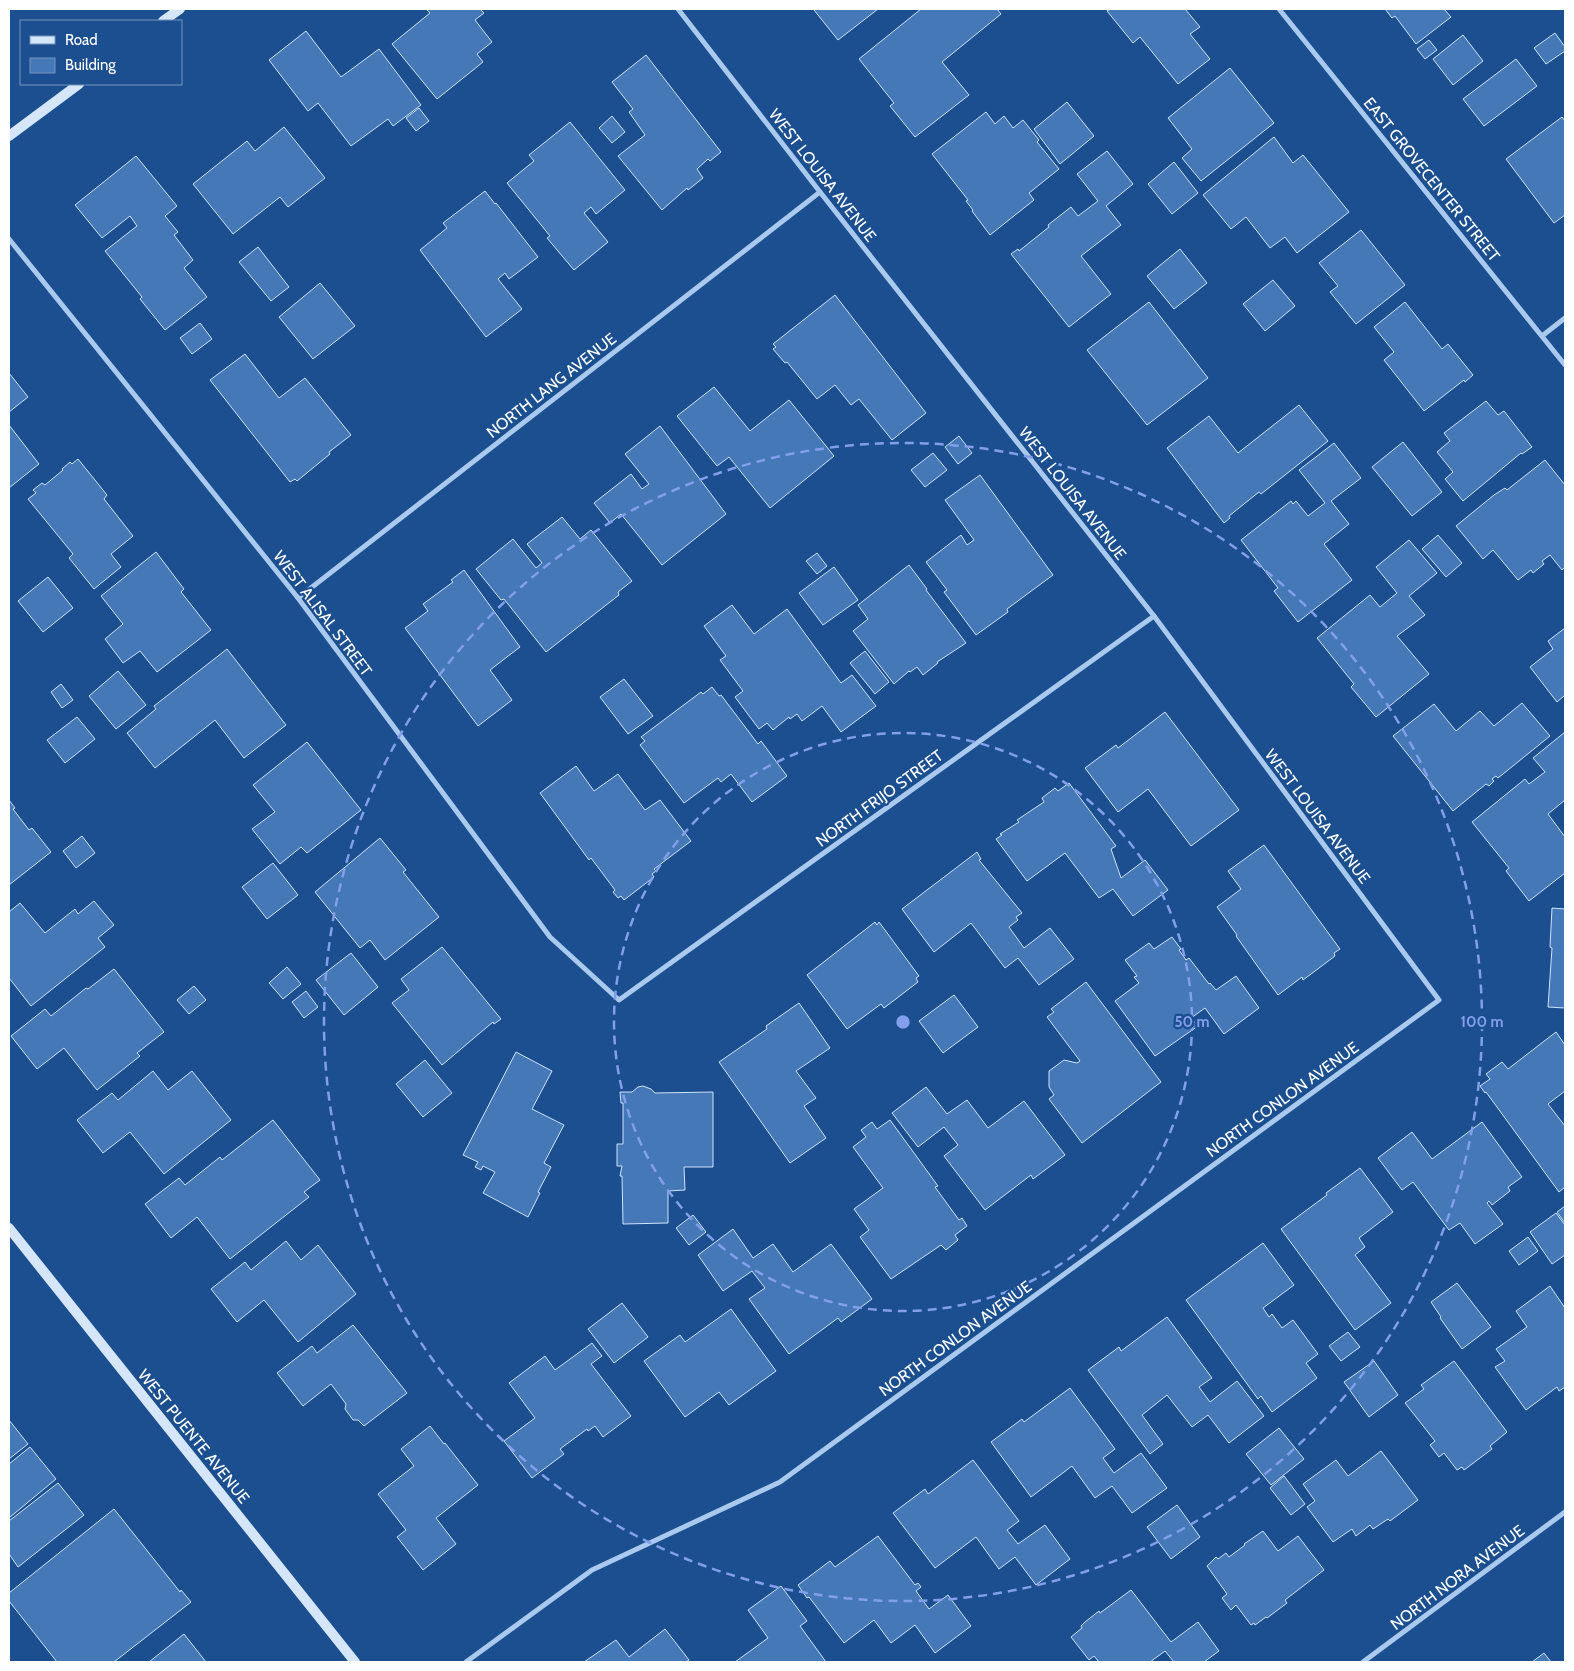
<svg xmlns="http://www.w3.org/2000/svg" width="1574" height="1671" viewBox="0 0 1574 1671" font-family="Cabin,sans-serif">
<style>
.building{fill:#4478b7;stroke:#cfe3fa}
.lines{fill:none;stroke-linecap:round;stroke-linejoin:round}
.street{stroke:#a9c9ee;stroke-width:5}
.secondary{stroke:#d6e6fa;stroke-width:10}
.ring{fill:none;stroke:#839eea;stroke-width:2.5;stroke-dasharray:9 6}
.labels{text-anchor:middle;stroke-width:4.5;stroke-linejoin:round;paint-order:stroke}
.street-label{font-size:16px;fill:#fff;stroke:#1b4f8f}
.centre{fill:#839eea;stroke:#1b4f8f;stroke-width:2.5}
.ring-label{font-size:15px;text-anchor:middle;font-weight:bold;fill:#839eea;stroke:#1b4f8f;stroke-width:4.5;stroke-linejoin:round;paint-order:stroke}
</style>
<rect width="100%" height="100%" fill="#1b4f8f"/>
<g class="building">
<polygon points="426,9 480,9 484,13 475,20 492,42 477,54 483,62 437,99 392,44 430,13"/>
<polygon points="815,9 878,9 838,40 814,10"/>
<polygon points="921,9 997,9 1001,14 942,62 969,95 915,137 890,106 894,103 859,59"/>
<polygon points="1110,9 1185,9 1200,27 1190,34 1210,59 1178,84 1140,37 1133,43 1107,11"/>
<polygon points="1385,9 1444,9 1451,17 1416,44 1395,16 1392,18"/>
<polygon points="306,31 341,77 379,49 421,105 393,126 388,119 351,146 318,103 308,111 269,60"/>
<polygon points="1555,33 1565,47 1565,51 1546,64 1534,48"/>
<polygon points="1463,35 1483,61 1453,85 1433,59"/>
<polygon points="1429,40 1437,50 1425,59 1417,49"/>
<polygon points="646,55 721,152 710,161 708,159 697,169 703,178 688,190 687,188 662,210 618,156 645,135 629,112 633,109 612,82"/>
<polygon points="1516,59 1537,86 1484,126 1463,99"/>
<polygon points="1230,68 1274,123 1201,181 1182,158 1192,149 1168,118"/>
<polygon points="1067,102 1094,136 1060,164 1034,129"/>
<polygon points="419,108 429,121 416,131 406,118"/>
<polygon points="986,112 995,124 1004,116 1013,128 1023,120 1039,140 1037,142 1059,169 1029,193 1034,200 990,235 972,211 973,210 966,201 968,200 932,154"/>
<polygon points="612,116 625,132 612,143 599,128"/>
<polygon points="1562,117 1565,121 1565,215 1554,223 1506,159"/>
<polygon points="570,122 625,190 596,214 591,207 584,213 608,242 574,270 547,238 550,236 507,183 534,161 529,155"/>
<polygon points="284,127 325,178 288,207 280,197 233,234 193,184 247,141 255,151"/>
<polygon points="1274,137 1293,163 1303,155 1349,212 1297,253 1285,237 1270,248 1246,217 1231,229 1203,195"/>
<polygon points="1107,151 1133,184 1106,206 1121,225 1081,256 1111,294 1069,327 1011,254 1018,249 1019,251 1049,227 1048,225 1071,207 1078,216 1098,201 1077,174"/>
<polygon points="136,156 177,206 165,216 178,232 174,235 193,260 184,268 207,297 165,330 140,299 142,297 105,251 137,226 130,216 102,238 75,205"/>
<polygon points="1174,162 1198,193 1172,214 1148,184"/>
<polygon points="485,191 495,204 496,203 538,257 509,279 505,273 498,279 522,309 486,337 420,250 447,228 443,223"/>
<polygon points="1361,230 1405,285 1356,324 1330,292 1338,286 1319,263"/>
<polygon points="258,247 289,287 271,301 239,262"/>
<polygon points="1180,249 1207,283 1174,309 1147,276"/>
<polygon points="1273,280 1295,306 1265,331 1243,304"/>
<polygon points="320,283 355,326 313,359 279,317"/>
<polygon points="835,295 926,413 892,440 859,399 851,405 835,385 817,399 787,362 785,363 773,349 776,347 773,344"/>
<polygon points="1149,302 1208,378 1147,425 1087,350"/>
<polygon points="1405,302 1442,349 1448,344 1473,375 1465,382 1464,380 1424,411 1384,360 1394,352 1374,327"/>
<polygon points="200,323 212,339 192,354 180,338"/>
<polygon points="245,354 279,398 305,378 351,435 329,452 330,454 297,481 295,479 290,482 210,380"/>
<polygon points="9,373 28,397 9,412"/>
<polygon points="714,387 750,431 789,400 834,456 770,508 729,457 717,466 677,416"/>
<polygon points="1486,401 1498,415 1504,411 1532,447 1522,454 1521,453 1463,501 1445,479 1453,472 1437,452 1450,441 1444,433"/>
<polygon points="1299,405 1328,441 1261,494 1259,492 1229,516 1230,518 1224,523 1167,448 1209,416 1238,453"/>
<polygon points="9,425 39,464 9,488"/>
<polygon points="660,426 726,514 662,565 621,514 610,523 594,503 631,474 642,489 649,484 625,454"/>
<polygon points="959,436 972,453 958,464 945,447"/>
<polygon points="1403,442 1442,492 1412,516 1372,467"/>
<polygon points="1334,443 1361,478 1331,501 1349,524 1324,544 1352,580 1298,622 1274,591 1278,588 1241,540 1291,501 1293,504 1296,501 1308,516 1325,503 1299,470"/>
<polygon points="933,453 947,470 925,487 911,470"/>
<polygon points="78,459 107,495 104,499 133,536 111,554 121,567 94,589 69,558 73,554 28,499 36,493 33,490 42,483 45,485 63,470 62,469 70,462 72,464"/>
<polygon points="1545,460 1565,485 1565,567 1562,570 1550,555 1542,561 1544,564 1533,573 1531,570 1518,580 1493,550 1483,559 1456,526 1494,495 1505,488 1507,490"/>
<polygon points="980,475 1053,575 1007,609 1008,612 976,635 944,592 947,590 926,562 961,535 967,545 974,540 945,500"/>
<polygon points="562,517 580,539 591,530 632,581 618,592 619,595 546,652 504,599 501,600 476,569 513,539 536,568 542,563 527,544"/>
<polygon points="1438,535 1462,563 1446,577 1422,549"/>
<polygon points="1409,540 1437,573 1409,596 1425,615 1397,636 1429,674 1376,717 1351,687 1354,684 1317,638 1370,595 1380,607 1397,593 1376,567"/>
<polygon points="156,552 184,589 181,592 211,630 157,672 140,651 123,663 105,639 123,624 101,596"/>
<polygon points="817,553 827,566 817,574 806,561"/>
<polygon points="909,565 927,589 926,590 966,643 937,662 938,663 923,675 917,667 910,672 909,671 894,684 853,631 868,619 858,605"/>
<polygon points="834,567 858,600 823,625 799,593"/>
<polygon points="464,570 520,647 490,670 512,700 478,726 405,628 428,611 423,604 453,582 451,580"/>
<polygon points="48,577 73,608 43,632 18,601"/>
<polygon points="732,605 754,634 787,609 841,683 852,675 876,706 841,732 822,706 802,721 797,714 790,719 789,717 773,730 767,723 759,729 735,697 743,691 720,660 726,656 704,626"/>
<polygon points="1565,628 1565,695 1557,702 1530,667 1553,649 1548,641"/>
<polygon points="227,649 286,725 244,758 215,720 155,768 127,733 156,709 154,706"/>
<polygon points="865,651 889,682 875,694 850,663"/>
<polygon points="118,671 146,705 116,729 89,696"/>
<polygon points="624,679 653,716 628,734 600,697"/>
<polygon points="61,684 73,700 62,708 51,692"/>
<polygon points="712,687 719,696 721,695 758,744 761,741 787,776 752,802 731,774 721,782 718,778 684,803 640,745 645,741 641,737 701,692 703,694"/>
<polygon points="1522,703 1550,736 1498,778 1496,776 1492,779 1494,781 1489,786 1486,784 1453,811 1393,736 1434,704 1456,731 1480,711 1494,726"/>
<polygon points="1165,712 1239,810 1191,846 1148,789 1118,812 1085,768 1116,745 1118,748"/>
<polygon points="77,717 95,739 65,763 47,740"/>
<polygon points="1565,732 1565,800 1548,814 1565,837 1565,873 1529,901 1506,871 1509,868 1472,822 1525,779 1529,784 1545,772 1533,758"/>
<polygon points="307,742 361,810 307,853 301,847 280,864 252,829 275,812 253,785"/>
<polygon points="576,766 594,791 618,774 645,810 660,800 691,841 654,869 656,871 652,874 654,877 624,900 621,896 618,898 613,892 615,890 591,858 589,860 540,793"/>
<polygon points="1069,783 1116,846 1111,849 1121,878 1145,860 1168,890 1133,916 1113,889 1099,898 1065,853 1027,881 996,839 1002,835 1000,834 1019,822 1017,820 1044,802 1042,798 1055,788 1058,791"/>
<polygon points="9,800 15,808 13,809 29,830 32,828 51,852 9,885"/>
<polygon points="82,836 95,853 76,868 63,851"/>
<polygon points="380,838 406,870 403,872 439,917 385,960 370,940 360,948 315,892"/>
<polygon points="1264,845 1340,949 1334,953 1335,956 1303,980 1302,977 1278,995 1236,936 1237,935 1217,907 1241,889 1228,871"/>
<polygon points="977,852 981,859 979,860 1022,913 1016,917 1018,920 1009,927 1024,948 1050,928 1074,959 1039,985 1018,958 1005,968 971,923 934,952 902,909"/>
<polygon points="273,863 298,895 267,919 242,887"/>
<polygon points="94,901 114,925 98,938 105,947 31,1006 9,978 9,912 20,903 45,933 75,909 78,914"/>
<polygon points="1552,908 1565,909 1565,1008 1548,1007 1552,948 1550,947"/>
<polygon points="875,922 877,925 879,922 919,976 916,978 918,982 884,1008 881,1004 847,1029 807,975"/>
<polygon points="1172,937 1181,949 1179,950 1186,960 1189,958 1209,984 1210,983 1216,990 1236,976 1259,1008 1224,1034 1205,1008 1191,1018 1198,1026 1155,1056 1115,1001 1139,983 1134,977 1137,976 1125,960 1149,943 1154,949"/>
<polygon points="442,947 501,1019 494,1024 493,1022 442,1065 392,1003 409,990 401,979"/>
<polygon points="351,953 378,987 344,1015 316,980"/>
<polygon points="287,967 301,984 283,999 269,983"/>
<polygon points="114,969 164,1032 137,1053 140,1056 97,1090 64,1048 37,1069 11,1036 45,1009 51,1016 86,988 88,989"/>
<polygon points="1086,982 1161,1082 1082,1143 1049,1099 1054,1095 1049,1087 1049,1071 1064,1060 1077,1063 1080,1061 1047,1017 1054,1012 1051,1009"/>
<polygon points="194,986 206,1000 189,1014 177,1000"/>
<polygon points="306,991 318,1007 304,1018 292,1002"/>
<polygon points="954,995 978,1027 943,1053 919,1021"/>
<polygon points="799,1003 830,1048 796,1071 816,1098 804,1106 826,1138 790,1163 719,1062 767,1029 766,1026"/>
<polygon points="1556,1032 1565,1045 1565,1091 1548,1104 1565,1126 1565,1187 1559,1192 1486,1092 1485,1093 1480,1086 1490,1079 1486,1074 1502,1062 1508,1069"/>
<polygon points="516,1052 552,1071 532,1109 564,1125 544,1163 551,1167 538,1192 540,1193 528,1217 483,1193 495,1172 483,1166 481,1170 475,1167 478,1162 463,1155"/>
<polygon points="425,1060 452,1093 423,1117 396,1084"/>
<polygon points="153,1071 168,1090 192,1071 231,1120 164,1174 130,1132 103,1153 77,1120 112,1093 118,1100"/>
<polygon points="643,1086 651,1089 655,1093 713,1092 713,1167 684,1167 685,1190 668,1191 668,1223 623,1224 622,1176 620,1176 622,1166 617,1166 617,1144 623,1144 623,1103 621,1103 620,1092 632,1092 638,1087"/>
<polygon points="926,1087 947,1114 967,1100 988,1128 1024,1101 1065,1155 1033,1179 1031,1175 985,1210 944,1156 958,1145 944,1127 918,1147 892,1113"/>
<polygon points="273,1120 320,1180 304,1192 309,1197 230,1259 197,1217 171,1238 145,1204 179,1178 185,1185 220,1157 222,1160"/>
<polygon points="890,1120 938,1186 935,1187 959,1220 962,1218 967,1226 955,1235 958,1240 946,1250 941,1245 891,1279 860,1237 869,1230 854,1209 883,1188 853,1147 866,1137 861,1130 872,1122 877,1129"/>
<polygon points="1482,1122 1522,1177 1508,1187 1510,1191 1492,1205 1489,1201 1487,1203 1503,1224 1475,1244 1460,1223 1449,1230 1413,1182 1402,1190 1378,1158 1412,1132 1432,1159"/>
<polygon points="1360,1168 1393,1212 1359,1238 1365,1247 1355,1255 1391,1303 1355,1330 1281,1229 1327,1195 1326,1193"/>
<polygon points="1565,1206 1565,1223 1557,1212"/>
<polygon points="1556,1213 1565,1225 1565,1255 1552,1264 1530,1232"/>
<polygon points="693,1215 706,1232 689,1245 676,1228"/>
<polygon points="733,1229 753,1258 773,1244 793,1272 831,1244 872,1299 841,1322 838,1318 789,1354 749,1299 765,1288 752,1271 723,1291 698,1255"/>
<polygon points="1528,1237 1538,1251 1519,1265 1509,1251"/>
<polygon points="286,1241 301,1260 318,1245 356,1294 298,1342 264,1300 237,1322 211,1289 245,1262 251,1270"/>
<polygon points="1263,1243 1294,1285 1263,1308 1269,1317 1272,1314 1282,1328 1293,1320 1318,1354 1306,1363 1317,1378 1272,1412 1261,1396 1258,1399 1186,1300"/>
<polygon points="1457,1283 1491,1327 1462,1349 1440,1318 1441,1317 1431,1302"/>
<polygon points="1550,1286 1565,1308 1565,1387 1559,1391 1557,1387 1526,1410 1495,1367 1505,1361 1496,1349 1527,1327 1516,1311"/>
<polygon points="622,1303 648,1337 614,1363 588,1329"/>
<polygon points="731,1309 776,1371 729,1405 719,1392 685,1417 644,1361 680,1335 685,1342"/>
<polygon points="1167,1317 1212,1378 1199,1387 1210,1402 1237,1381 1264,1416 1229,1443 1208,1415 1192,1427 1167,1395 1142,1415 1163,1444 1150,1454 1088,1370 1119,1347 1121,1351"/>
<polygon points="353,1325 407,1393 364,1426 358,1420 353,1420 345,1409 346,1404 331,1384 303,1406 277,1373 312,1346 317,1353"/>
<polygon points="1348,1332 1360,1347 1341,1361 1329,1346"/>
<polygon points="592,1343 602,1356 591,1364 631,1416 603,1437 595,1426 588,1431 587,1429 560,1449 564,1454 532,1478 504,1441 535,1418 509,1383 545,1356 555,1370"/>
<polygon points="1374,1361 1398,1395 1369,1417 1344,1382"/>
<polygon points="1454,1361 1507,1432 1490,1446 1492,1449 1464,1470 1462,1467 1457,1470 1444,1453 1439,1457 1430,1445 1435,1441 1405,1403 1424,1389 1421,1385"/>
<polygon points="1070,1388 1115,1449 1103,1458 1114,1473 1141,1453 1167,1488 1132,1513 1112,1486 1095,1498 1072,1466 1031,1497 991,1442 1022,1419 1024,1422"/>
<polygon points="9,1420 28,1444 9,1459"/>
<polygon points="430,1426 444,1444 445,1443 478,1485 436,1518 456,1544 423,1570 397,1537 406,1530 378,1494 414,1466 401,1449"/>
<polygon points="1279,1428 1304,1459 1271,1485 1246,1454"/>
<polygon points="30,1447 56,1479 9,1518 9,1464"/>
<polygon points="1381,1451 1418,1500 1390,1521 1388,1519 1373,1529 1370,1525 1356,1536 1352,1529 1333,1542 1307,1507 1315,1501 1303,1484 1336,1460 1348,1476"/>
<polygon points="973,1460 1019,1521 1007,1530 1018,1544 1045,1525 1070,1559 1036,1585 1015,1557 999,1569 976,1537 935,1568 893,1513 925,1489 928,1494"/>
<polygon points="1284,1476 1305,1504 1291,1515 1270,1488"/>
<polygon points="58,1483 84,1515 18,1567 9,1554 9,1521"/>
<polygon points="1177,1505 1200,1537 1171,1559 1147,1527"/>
<polygon points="114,1509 180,1592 181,1590 191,1602 114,1662 57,1662 9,1601 9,1593"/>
<polygon points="1263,1531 1278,1551 1298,1536 1324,1570 1285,1600 1287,1603 1267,1618 1266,1617 1255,1625 1254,1623 1251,1625 1236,1605 1231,1610 1222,1598 1227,1594 1207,1566 1216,1557 1218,1559 1226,1553 1229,1557 1245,1545 1244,1544"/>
<polygon points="878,1536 915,1585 918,1583 921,1587 916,1591 929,1609 948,1595 971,1626 935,1653 915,1625 891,1643 874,1620 844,1643 809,1597 807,1598 798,1585 830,1561 835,1567"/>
<polygon points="781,1586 807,1621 800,1626 826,1662 735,1662 768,1638 748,1610"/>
<polygon points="1131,1590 1171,1642 1198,1622 1219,1651 1204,1662 1174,1662 1165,1651 1150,1662 1099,1662 1094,1656 1089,1660 1071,1637 1082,1628 1081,1626 1085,1622 1099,1611 1100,1613"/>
<polygon points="665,1629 689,1660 686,1662 584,1662 616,1640 629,1657"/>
<polygon points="184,1634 206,1662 149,1662"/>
<polygon points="1544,1653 1551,1662 1532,1662"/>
</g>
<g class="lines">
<g class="street">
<polyline points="1279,9 1565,365"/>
<polyline points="9,239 298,598 550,937 619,1000 1154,616"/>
<polyline points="1542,336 1565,318"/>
<polyline points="298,598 820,192"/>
<polyline points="466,1662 592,1570 780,1482 1439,1000 1154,616 820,192 678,9"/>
<polyline points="1363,1662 1565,1512"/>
</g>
<g class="secondary">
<polyline points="163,21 180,9"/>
<polyline points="9,136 79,84"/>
<polyline points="9,1228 355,1662"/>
</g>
</g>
<g class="ring">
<circle cx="903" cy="1022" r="289"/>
<circle cx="903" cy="1022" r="579"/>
</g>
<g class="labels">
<g class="street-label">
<text transform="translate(823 175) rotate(52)" y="6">WEST LOUISA AVENUE</text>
<text transform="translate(1432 179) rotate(51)" y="6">EAST GROVECENTER STREET</text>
<text transform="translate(551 385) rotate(-38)" y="6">NORTH LANG AVENUE</text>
<text transform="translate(1073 493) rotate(52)" y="6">WEST LOUISA AVENUE</text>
<text transform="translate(323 613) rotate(53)" y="6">WEST ALISAL STREET</text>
<text transform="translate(879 798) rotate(-36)" y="6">NORTH FRIJO STREET</text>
<text transform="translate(1318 816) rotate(53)" y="6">WEST LOUISA AVENUE</text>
<text transform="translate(1282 1099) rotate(-36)" y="6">NORTH CONLON AVENUE</text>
<text transform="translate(955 1338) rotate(-36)" y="6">NORTH CONLON AVENUE</text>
<text transform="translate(194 1436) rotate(51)" y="6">WEST PUENTE AVENUE</text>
<text transform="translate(1457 1577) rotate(-37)" y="6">NORTH NORA AVENUE</text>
</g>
</g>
<circle cx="903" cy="1022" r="8" class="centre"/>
<g class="ring-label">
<text x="1192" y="1027">50 m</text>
<text x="1482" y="1027">100 m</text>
</g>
<rect width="1574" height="1671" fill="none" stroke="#ffffff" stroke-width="20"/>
<rect x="20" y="20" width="162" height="65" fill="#1b4f8f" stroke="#7695bc"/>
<rect x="30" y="36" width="25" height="8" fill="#d6e6fa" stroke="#7695bc"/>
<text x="65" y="45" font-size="15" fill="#ffffff">Road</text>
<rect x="30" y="58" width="25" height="15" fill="#4478b7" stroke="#7695bc"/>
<text x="65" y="70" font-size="15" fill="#ffffff">Building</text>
</svg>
